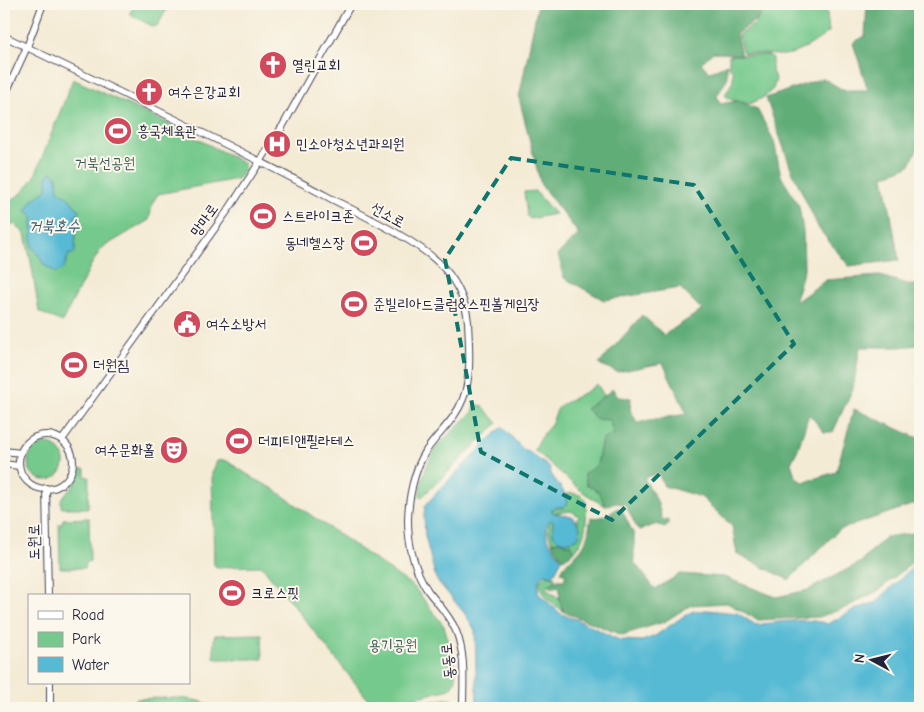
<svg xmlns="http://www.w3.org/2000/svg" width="924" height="712" viewBox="0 0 924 712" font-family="'Comic Neue','Poor Story',sans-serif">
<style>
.green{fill:#75c98c;stroke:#4c7664}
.forest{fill:#60ad78;stroke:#41685a}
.water{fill:#56bad4;stroke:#3c6e88}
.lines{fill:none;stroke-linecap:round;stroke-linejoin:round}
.tertiary-casing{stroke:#424052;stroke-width:8}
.secondary-casing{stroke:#424052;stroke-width:9}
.tertiary{stroke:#fff;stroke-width:6}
.secondary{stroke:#fff;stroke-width:7}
.marked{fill:none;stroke:#0f766e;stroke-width:4;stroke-dasharray:10 6;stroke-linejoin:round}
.labels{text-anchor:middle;stroke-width:4;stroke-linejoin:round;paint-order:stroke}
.poi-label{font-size:15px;fill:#22223b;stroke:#fbf7ec;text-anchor:start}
.park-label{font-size:15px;fill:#3f5c57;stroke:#fbf7ec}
.street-label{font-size:15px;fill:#22223b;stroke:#fbf7ec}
.water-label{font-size:16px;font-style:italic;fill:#345771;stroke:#fbf7ec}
</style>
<rect width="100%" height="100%" fill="#fbf7ec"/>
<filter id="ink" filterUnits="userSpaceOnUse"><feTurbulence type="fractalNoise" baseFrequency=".02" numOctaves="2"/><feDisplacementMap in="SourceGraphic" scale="10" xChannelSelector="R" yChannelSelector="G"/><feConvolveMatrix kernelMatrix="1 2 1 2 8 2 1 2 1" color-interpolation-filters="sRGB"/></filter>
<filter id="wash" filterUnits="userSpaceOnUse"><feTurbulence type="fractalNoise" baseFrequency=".0096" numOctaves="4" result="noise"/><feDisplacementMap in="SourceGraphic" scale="20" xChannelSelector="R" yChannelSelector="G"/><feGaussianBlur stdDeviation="1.12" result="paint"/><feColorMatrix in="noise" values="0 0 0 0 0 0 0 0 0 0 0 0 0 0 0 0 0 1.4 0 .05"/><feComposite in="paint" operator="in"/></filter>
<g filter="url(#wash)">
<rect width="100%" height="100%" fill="#f4ebd5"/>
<g class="green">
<polygon points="135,4 167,4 168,7 158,25 154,27 129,14"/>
<path d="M766 4H808V5L812 4H826L829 32C816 41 798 55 783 55 769 55 756 53 743 53L738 35 755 24Z"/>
<polygon points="729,55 766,55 772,57 772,71 776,80 773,89 764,97 750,104 729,99 725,95 733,81 733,70 729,67"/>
<polygon points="73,79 167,123 244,163 245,170 237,179 158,194 153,202 149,220 102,248 91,265 62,322 39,312 32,268 25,234 15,224 4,225 4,205 22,193 34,178"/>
<polygon points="535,191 555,214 530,219 527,216 524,192"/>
<path d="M597 384 604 396 587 409 609 419 614 434 602 439 597 465 587 485 598 491 606 506C578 493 558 468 534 450L543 434 551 425 557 410 561 405 589 390Z"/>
<path d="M475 404 482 406 498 423 422 497H420C419 482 429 459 437 446L473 412Z"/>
<circle cx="46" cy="462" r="18"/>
<polygon points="223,460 227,461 256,480 272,488 414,587 444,626 454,659 456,679 450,689 375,708 262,566 217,567 214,565 212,473 217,461"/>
<polygon points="81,469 85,469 85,476 89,477 88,508 62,508 61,507 61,499 74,485"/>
<path d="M571 493 581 495 586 500C587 518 587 538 574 552L573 547 562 541 553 542V545L548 532 549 520H552L553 522 554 535 562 541 570 542 579 524 576 519 579 516 571 511 553 513 552 511 555 508H563L567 504V494Z"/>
<polygon points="89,518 90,561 86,563 85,568 60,568 59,524 62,524 63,519"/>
<path d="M547 575 555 577V582L548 585 546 589 559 598 564 612C552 601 539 598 540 580Z"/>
<polygon points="262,634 263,659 216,659 214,658 214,637 215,635"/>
<polygon points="448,698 454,701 455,708 427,708 428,702"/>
<path d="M137 699C157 698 199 695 215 708H120Z"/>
</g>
<g class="forest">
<polygon points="538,4 764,4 756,20 736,34 741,55 713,52 701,63 709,72 727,64 727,79 717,96 720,104 738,101 757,109 774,141 781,176 799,206 803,231 804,269 794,303 826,280 880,276 911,285 920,285 920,345 898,347 860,347 853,388 833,432 824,432 809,414 798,449 791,463 795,476 803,482 836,472 854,409 920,439 920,502 839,530 789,580 737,554 732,526 701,497 664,486 658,473 644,478 657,501 662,519 668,520 668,524 665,528 657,524 640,530 637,528 625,504 615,503 606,506 598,491 587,485 584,474 597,465 602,439 614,434 609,420 597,419 586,409 613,389 618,397 631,398 630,410 637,422 687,414 663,363 617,372 599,364 642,315 664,335 702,310 680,288 604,300 564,278 558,254 579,234 541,185 519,98"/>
<polygon points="867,4 920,4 920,144 909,166 884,176 899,260 849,266 819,229 792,171 766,98 823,78 843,90 868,90 853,43 865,36"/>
<path d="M619 508 622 510 634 535V562L655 589 680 574 724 577 776 597 808 590 861 562 885 537 920 532V556L879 590 845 608 819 617 758 620 727 603 691 605 664 622 622 635 564 612 559 599 560 589 557 586 552 589 548 585 558 580H564L566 574 561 572C564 561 576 557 582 548 588 539 589 528 591 517 600 519 609 516 615 509Z"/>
<polygon points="562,541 565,544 571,545 574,552 563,559 553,545 553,542"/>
</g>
<g class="water">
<polygon points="52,172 57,176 58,190 67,196 79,210 79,214 75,216 76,221 75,252 73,254 69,254 64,268 56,273 43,264 36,251 32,248 32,215 26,211 34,199 47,190 47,176"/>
<path d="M502 427 523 449 529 452 550 468 551 474 566 495 567 504 563 507H555L551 511 553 513 572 516 580 527 579 537C571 543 558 544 553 534 552 530 553 525 553 521L550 520C539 533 554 549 562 559L553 576 545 574 539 579 538 593 561 614 578 620 619 640 642 641 655 636 681 618 693 611 707 610 737 613 756 625C776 622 810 617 828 624L851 611 876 602 917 563 920 562V708H477L475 630 465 614 436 579 425 536 424 515 425 506 437 492Z"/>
</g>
</g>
<g filter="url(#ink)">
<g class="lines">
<defs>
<g id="tertiary">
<path d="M4 36C112 89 222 140 328 197 362 215 411 237 438 262 454 277 466 299 468 322 469 347 472 376 463 399 455 420 438 433 426 451 414 470 408 499 408 521 408 545 415 572 428 591 438 604 450 616 456 631 466 655 463 683 463 708"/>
<polyline points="4,97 27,47 43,4"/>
<polyline points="281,129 351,4"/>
<circle cx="46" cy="462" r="27"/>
<polyline points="62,440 231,206 280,131"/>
<polyline points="4,451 21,453"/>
<polyline points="4,464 19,466"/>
<polyline points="46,488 48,596"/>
<polyline points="50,683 50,708"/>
</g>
<polyline id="secondary" points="280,131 281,129"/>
</defs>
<use href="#tertiary" class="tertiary-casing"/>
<use href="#secondary" class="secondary-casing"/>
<use href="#tertiary" class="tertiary"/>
<use href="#secondary" class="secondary"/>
</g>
</g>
<path class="marked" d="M511 158 694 185 794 344 612 520 481 452 445 259Z"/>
<defs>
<symbol id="church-disc" viewBox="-11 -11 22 22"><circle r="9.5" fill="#d1495b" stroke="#fbf7ec"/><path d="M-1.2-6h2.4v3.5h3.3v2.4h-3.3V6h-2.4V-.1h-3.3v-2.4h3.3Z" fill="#fff"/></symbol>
<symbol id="stadium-disc" viewBox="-11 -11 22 22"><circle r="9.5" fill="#d1495b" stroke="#fbf7ec"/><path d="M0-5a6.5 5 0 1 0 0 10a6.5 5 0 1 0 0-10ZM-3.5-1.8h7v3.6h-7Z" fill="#fff"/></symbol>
<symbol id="hospital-disc" viewBox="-11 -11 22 22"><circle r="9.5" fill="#d1495b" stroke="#fbf7ec"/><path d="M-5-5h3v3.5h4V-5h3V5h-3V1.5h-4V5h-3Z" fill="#fff"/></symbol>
<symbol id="civic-disc" viewBox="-11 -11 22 22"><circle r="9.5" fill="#d1495b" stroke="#fbf7ec"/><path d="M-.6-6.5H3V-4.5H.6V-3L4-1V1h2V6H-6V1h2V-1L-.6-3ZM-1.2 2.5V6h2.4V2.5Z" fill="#fff"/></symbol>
<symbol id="theatre-disc" viewBox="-11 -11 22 22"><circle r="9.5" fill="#d1495b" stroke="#fbf7ec"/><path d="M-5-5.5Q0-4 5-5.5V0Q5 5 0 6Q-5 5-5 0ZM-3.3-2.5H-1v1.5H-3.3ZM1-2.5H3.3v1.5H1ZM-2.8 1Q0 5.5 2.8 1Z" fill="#fff"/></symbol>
</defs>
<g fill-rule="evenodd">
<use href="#church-disc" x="257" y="49" width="32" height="32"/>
<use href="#church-disc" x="133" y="76" width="32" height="32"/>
<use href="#stadium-disc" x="102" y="115" width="32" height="32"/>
<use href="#hospital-disc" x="261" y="128" width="32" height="32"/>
<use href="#stadium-disc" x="247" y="200" width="32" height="32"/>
<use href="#stadium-disc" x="348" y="227" width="32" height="32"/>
<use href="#stadium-disc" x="338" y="288" width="32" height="32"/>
<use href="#civic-disc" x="171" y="308" width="32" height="32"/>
<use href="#stadium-disc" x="58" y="349" width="32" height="32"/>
<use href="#stadium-disc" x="223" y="425" width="32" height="32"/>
<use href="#theatre-disc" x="158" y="434" width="32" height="32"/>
<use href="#stadium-disc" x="216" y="577" width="32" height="32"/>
</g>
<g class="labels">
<g class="poi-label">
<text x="292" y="70">열린교회</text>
<text x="168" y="97">여수은강교회</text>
<text x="137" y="136">흥국체육관</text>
<text x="296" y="149">민소아청소년과의원</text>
<text x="282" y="221">스트라이크존</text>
<text x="345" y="248" text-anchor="end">동네헬스장</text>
<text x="373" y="309">준빌리아드클럽&amp;스핀볼게임장</text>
<text x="206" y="329">여수소방서</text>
<text x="93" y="370">더원짐</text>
<text x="258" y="446">더피티앤필라테스</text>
<text x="155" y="455" text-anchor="end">여수문화홀</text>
<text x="251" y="598">크로스핏</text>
</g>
<g class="park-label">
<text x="105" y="168">거북선공원</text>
<text x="393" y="650">용기공원</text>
</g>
<g class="street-label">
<text transform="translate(388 215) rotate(29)" y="5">선소로</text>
<text transform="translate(204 220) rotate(-54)" y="5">망마로</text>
<text transform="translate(34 542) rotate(-91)" y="5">도원로</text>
<text transform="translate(448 661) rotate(-96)" y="5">동동로</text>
</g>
<g class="water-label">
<text x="54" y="231">거북호수</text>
</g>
</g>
<rect width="924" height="712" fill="none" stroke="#fbf7ec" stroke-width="20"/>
<rect x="28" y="594" width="162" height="90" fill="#fbf7ec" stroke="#a4a2a5"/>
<rect x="38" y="611" width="25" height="8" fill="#ffffff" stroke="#a4a2a5"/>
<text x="72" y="620" font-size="15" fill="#22223b">Road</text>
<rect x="38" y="632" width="25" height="15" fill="#75c98c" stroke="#a4a2a5"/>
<text x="72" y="644" font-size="15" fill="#22223b">Park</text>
<rect x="38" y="657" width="25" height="15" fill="#56bad4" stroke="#a4a2a5"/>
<text x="72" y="670" font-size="15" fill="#22223b">Water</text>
<g transform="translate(872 660) rotate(277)" stroke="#fbf7ec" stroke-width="4" paint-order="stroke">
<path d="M0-4L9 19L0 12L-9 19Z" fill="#22223b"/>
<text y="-8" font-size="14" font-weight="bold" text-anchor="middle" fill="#22223b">N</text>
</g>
</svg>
